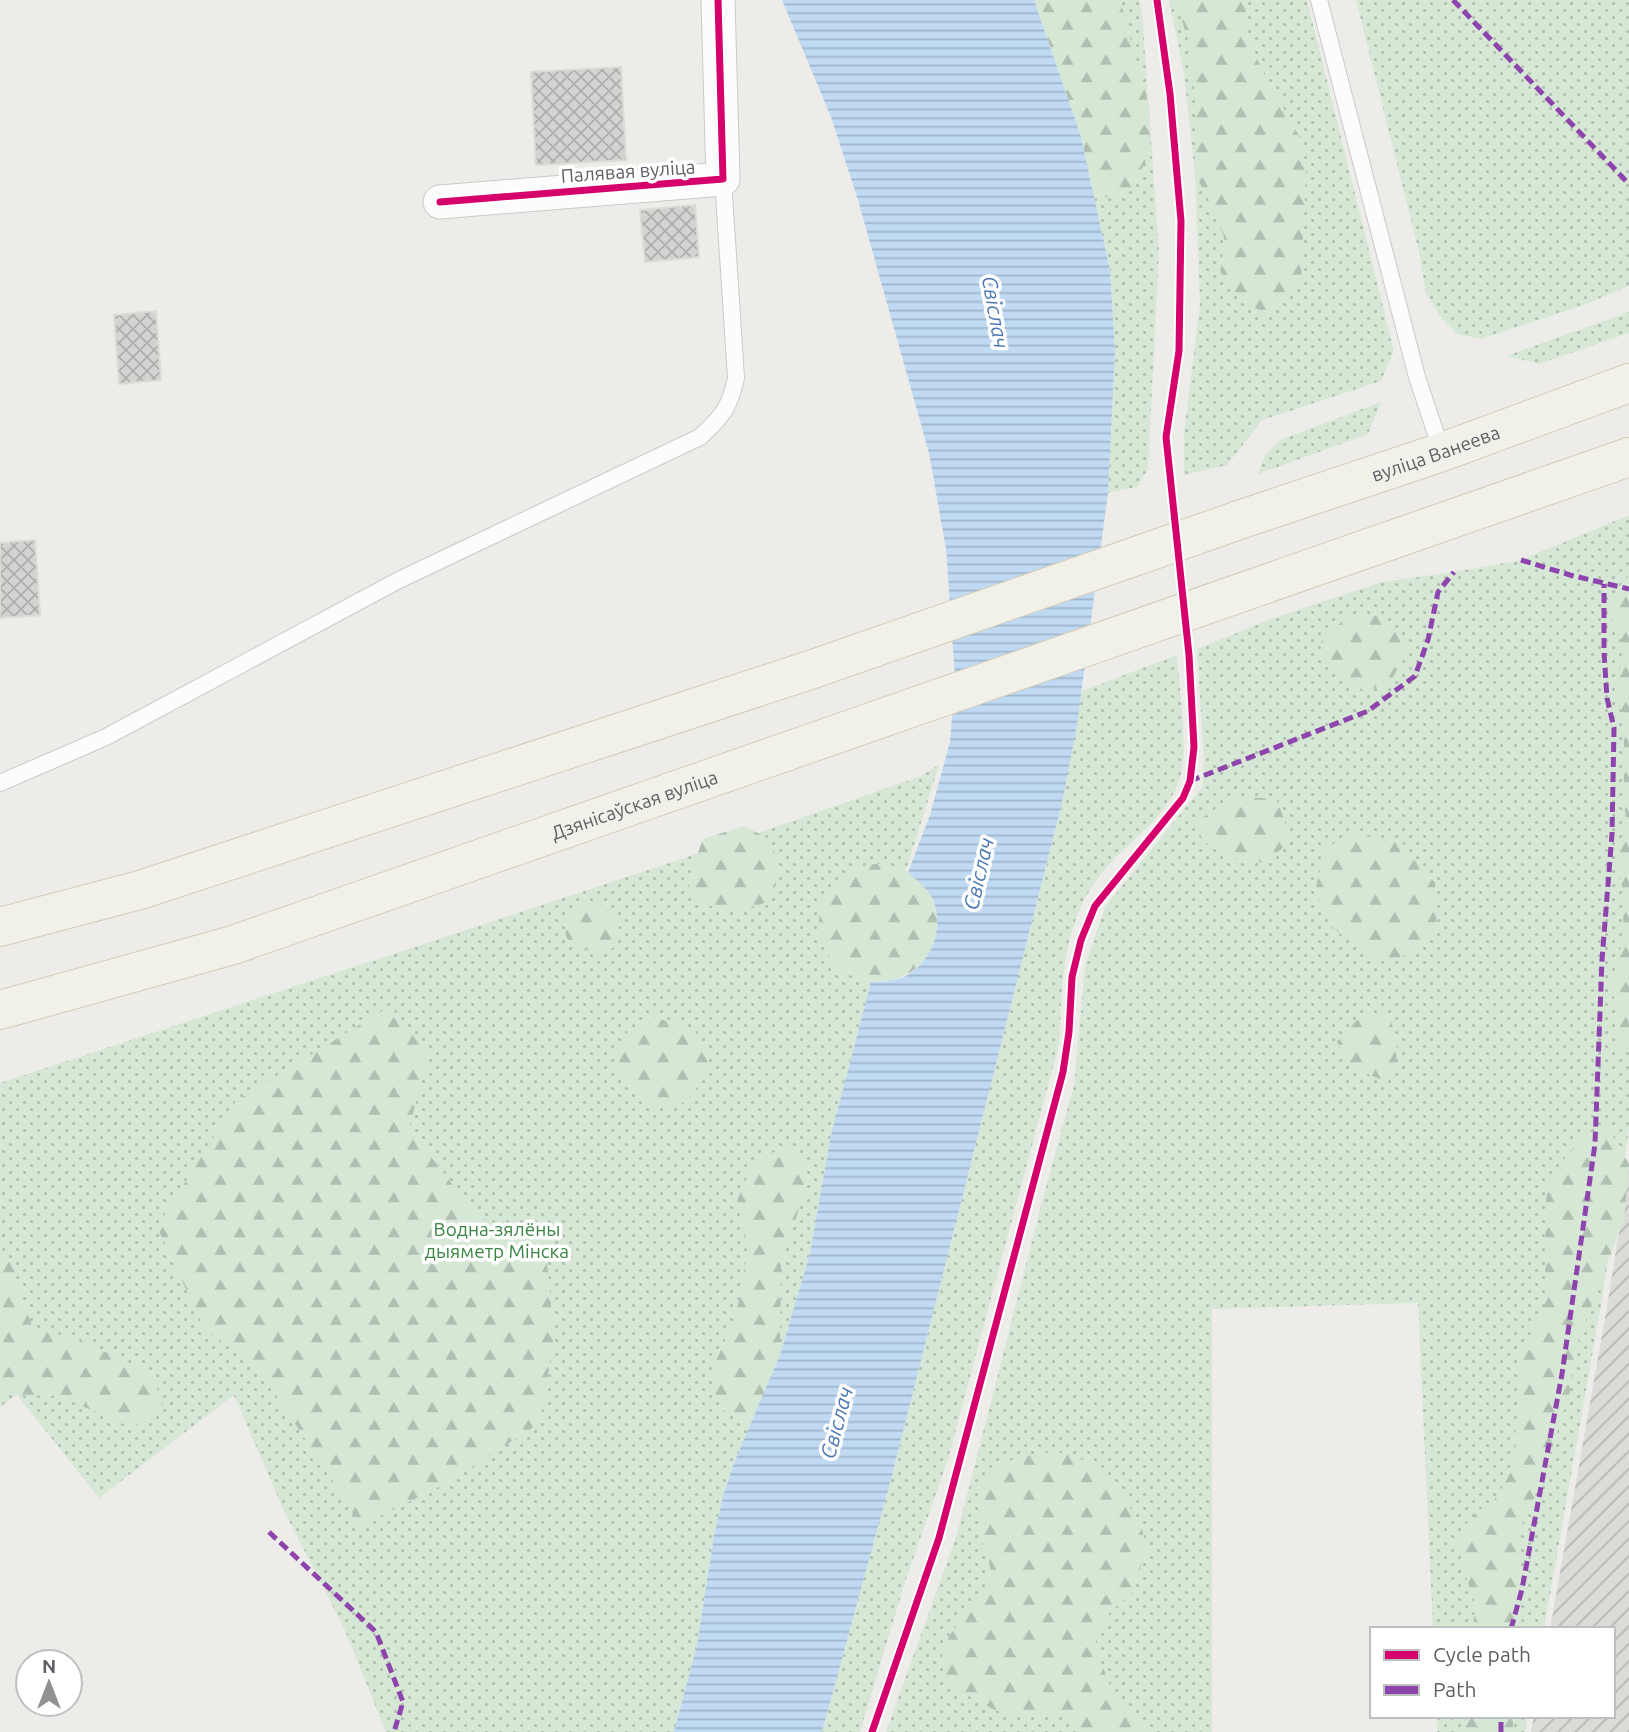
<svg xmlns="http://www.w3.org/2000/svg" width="1629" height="1732" viewBox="0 0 1629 1732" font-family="Ubuntu,sans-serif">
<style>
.industrial{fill:url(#industrial-furrows)}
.grass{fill:url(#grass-dots)}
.forest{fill:url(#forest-firs)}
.water{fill:url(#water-rules)}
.building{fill:url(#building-cross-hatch);stroke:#dcdbd8;stroke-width:2}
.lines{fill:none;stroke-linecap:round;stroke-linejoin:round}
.service-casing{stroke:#c9caca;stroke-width:18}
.minor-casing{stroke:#c9caca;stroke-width:35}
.primary-casing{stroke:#d3cdb8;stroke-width:40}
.service{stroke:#fcfcfc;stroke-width:16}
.minor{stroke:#fcfcfc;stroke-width:33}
.primary{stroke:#f2f1e9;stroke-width:38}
.quiet{stroke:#8e44ad;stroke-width:5;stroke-dasharray:10 5;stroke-linecap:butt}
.cycleway-casing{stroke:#fff;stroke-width:11}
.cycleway{stroke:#d6006c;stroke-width:7}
.labels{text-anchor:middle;stroke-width:7;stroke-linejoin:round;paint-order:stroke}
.street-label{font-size:19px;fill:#5d6065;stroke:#fff}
.park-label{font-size:19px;fill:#3c8544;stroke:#fff}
.water-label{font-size:21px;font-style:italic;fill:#4c78b2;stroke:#fff}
</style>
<defs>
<pattern id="industrial-furrows" width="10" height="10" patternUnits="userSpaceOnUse" patternTransform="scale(1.75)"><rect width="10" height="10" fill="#dddbd8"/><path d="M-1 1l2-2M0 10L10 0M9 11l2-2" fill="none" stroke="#b6b5b3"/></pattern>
<pattern id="grass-dots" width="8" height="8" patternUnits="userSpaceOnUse" patternTransform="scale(1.75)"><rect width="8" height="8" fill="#d6e8d5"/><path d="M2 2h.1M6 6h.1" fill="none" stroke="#b1bfb0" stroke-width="1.8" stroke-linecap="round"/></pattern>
<pattern id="forest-firs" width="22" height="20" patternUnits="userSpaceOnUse" patternTransform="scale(1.75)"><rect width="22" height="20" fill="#d6e8d5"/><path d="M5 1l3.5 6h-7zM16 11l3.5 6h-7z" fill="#b1bfb0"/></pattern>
<pattern id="water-rules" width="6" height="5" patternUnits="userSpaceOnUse" patternTransform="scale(1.75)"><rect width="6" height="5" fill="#c0daf4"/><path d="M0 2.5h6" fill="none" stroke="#9fb4c9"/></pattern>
<pattern id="building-cross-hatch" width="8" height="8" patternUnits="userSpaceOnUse" patternTransform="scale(1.75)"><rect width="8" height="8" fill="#d3d3d1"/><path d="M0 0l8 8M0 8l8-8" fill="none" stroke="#aeafad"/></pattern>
</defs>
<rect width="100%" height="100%" fill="#edece8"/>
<polygon class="industrial" points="1629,1168 1629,1732 1531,1732 1534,1716 1613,1716 1613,1629 1550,1629 1607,1307"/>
<g class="grass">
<polygon points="1034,0 1139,0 1142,12 1159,253 1148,469 1137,487 1108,493 1115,352 1110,270 1081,137"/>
<polygon points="1169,0 1307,0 1394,351 1381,381 1262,420 1227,465 1184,475 1184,433 1200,305 1195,174 1184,74"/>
<polygon points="1356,0 1629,0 1629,286 1581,306 1481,339 1457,334 1442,319 1426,293 1419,252"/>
<polygon points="1629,312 1629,333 1539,364 1506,356"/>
<polygon points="1381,402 1368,434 1258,474 1265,455 1280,440"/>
<polygon points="1629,515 1629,1129 1601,1305 1544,1629 1433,1629 1418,1303 1212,1309 1212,1732 886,1732 957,1534 1043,1198 1074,1085 1085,966 1105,907 1202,787 1204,761 1197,649 1273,618 1382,582 1454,572 1521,560"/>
<path d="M1177 655C1179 689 1189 747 1180 778 1169 816 1131 839 1106 868 1062 918 1062 982 1059 1045L948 1459 904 1585 860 1732H822L891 1479 1062 803 1082 691Z"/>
<polygon points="939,765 871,982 831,1135 810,1253 780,1355 734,1463 723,1496 714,1536 697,1645 674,1732 386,1732 344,1628 284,1511 234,1395 99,1498 17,1395 0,1407 0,1083 709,850 921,776"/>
<polygon points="1437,1716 1528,1716 1525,1732 1437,1732"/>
</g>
<g class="forest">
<polygon points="1034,0 1120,0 1150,109 1150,153 1130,191 1121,198 1095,196 1081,137"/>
<polygon points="1175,0 1247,0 1244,30 1262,70 1299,136 1306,170 1301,282 1267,315 1242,300 1221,273 1224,237 1216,214 1195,174 1196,103 1187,36"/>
<polygon points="1629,575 1629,1051 1623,1054 1614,1048 1618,1033 1612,980 1624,936 1622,886 1616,865 1626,818 1623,794 1625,760 1622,713 1617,688 1622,652 1621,639 1606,604"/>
<polygon points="1361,614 1385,617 1410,649 1391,680 1366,692 1328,667 1320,643 1347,616"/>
<polygon points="1235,796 1276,799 1285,821 1288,843 1265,863 1226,857 1202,840 1197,821"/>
<path d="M744 826 771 840C779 864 780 878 770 901 739 912 719 914 691 896L688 879 703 839Z"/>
<polygon points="1347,833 1402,843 1435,883 1437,935 1391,964 1370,955 1334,929 1315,892 1324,851"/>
<circle cx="878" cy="923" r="59"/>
<polygon points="599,903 619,917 617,944 609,951 573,950 566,936 564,918 579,904"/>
<polygon points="390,1006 428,1055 408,1132 438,1165 475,1215 545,1242 554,1336 540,1423 449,1482 360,1526 337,1487 262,1374 203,1326 157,1227 236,1101"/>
<polygon points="1373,1013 1391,1021 1397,1042 1396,1065 1380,1079 1351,1067 1337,1042 1358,1019"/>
<polygon points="653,1017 694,1029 709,1055 704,1079 686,1102 664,1108 641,1102 613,1066 625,1034"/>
<polygon points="1606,1124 1629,1164 1624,1219 1575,1350 1570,1391 1542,1480 1518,1533 1522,1629 1473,1629 1475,1603 1466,1577 1457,1537 1472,1516 1497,1497 1512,1470 1518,1403 1519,1358 1545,1304 1546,1199 1552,1175 1581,1138"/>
<polygon points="791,1150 804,1166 805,1190 781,1265 780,1355 766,1391 752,1418 740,1420 724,1411 715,1396 713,1368 735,1318 743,1282 748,1243 741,1227 738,1198 752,1166 776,1151"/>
<polygon points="0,1247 13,1262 18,1286 32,1326 83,1342 146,1370 165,1402 133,1428 59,1396 0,1395"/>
<path d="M1038 1453H1063L1091 1463 1114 1483 1141 1525 1147 1550 1131 1594 1110 1612 1097 1630 1095 1648 1114 1695 1145 1723 1152 1732H1079C1057 1706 1051 1718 1022 1717 1003 1717 964 1696 951 1682 919 1643 982 1611 990 1576 993 1566 984 1551 982 1540 976 1516 975 1483 998 1466 1008 1459 1026 1457 1038 1453Z"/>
<polygon points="1467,1716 1513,1716 1513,1732 1465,1732"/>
</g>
<path class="water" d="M782 0H1034L1081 137 1110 270 1115 352 1108 493 1077 725 1062 803 891 1479 822 1732H674L697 1645 714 1536 723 1496 734 1463 780 1355 810 1253 831 1135 871 982C883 982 893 981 904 977 933 963 946 924 931 896 925 886 916 880 908 872L930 815 950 742 955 677 946 549 929 453 858 200 831 117Z"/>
<g class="building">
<polygon points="621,67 626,160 536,165 531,72"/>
<polygon points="695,205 699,257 645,262 640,210"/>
<polygon points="156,311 161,380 119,384 114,315"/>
<polygon points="35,540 40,615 0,618 0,543"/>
</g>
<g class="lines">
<defs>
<g id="service">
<polyline points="1319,0 1417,377 1442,452"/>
<path d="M0 783 106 737 399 580 700 437C722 417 730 407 736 378L723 179"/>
</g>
<polyline id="minor" points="440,202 723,179 718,0"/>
<g id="primary">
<path id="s1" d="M0 927 140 890 816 668 1239 520 1442 452 1629 383"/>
<path id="s2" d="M0 1010 233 945 1629 457"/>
</g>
</defs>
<use href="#service" class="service-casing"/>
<use href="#minor" class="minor-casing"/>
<use href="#primary" class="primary-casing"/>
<use href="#service" class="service"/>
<use href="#minor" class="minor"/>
<use href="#primary" class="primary"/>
<g class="quiet">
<polyline points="1453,0 1629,184"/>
<polyline points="1521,560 1570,575 1629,589"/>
<polyline points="1190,781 1368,711 1415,676 1428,640 1438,592 1454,572"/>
<polyline points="269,1532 376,1632 403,1702 394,1732"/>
<polyline points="1511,1629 1522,1589 1562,1374 1595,1144 1602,960 1612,834 1614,728 1607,698 1604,652 1604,584"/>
<polyline points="1501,1732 1501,1716"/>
</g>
<defs>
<g id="cycleway">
<polyline points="440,202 723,179 718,0"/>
<polyline points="872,1732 939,1538 1063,1072 1069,1032 1072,977 1081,940 1095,906 1183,798 1190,781 1194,747 1189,655 1166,437 1179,351 1181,221 1170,94 1157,0"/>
</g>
</defs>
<use href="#cycleway" class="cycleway-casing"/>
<use href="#cycleway" class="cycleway"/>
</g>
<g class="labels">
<g class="street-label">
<text transform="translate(628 171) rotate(-4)" y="7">Палявая вуліца</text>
<text dy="7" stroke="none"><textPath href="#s1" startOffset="1512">вуліца Ванеева</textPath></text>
<text dy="7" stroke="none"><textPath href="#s2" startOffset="667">Дзянісаўская вуліца</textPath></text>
</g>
<g class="park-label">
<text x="497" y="1236">Водна-зялёны<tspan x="497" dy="22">дыяметр Мінска</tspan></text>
</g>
<g class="water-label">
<text transform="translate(995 312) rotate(80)" y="7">Свіслач</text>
<text transform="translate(979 874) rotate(-77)" y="7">Свіслач</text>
<text transform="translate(837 1423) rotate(-75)" y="7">Свіслач</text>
</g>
</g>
<rect x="1370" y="1627" width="245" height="91" fill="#ffffff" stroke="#bebfc1" stroke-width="2"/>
<rect x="1384" y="1650" width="35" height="10" fill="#d6006c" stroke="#bebfc1" stroke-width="2"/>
<text x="1433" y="1662" font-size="21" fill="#5d6065">Cycle path</text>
<rect x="1384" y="1685" width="35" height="10" fill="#8e44ad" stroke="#bebfc1" stroke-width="2"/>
<text x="1433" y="1697" font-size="21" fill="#5d6065">Path</text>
<g transform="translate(49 1683)"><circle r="33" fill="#ffffff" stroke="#bebfc1" stroke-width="2"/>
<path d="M0-5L12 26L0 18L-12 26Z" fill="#8f9193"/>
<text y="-10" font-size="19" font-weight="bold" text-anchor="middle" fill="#5d6065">N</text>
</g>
</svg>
